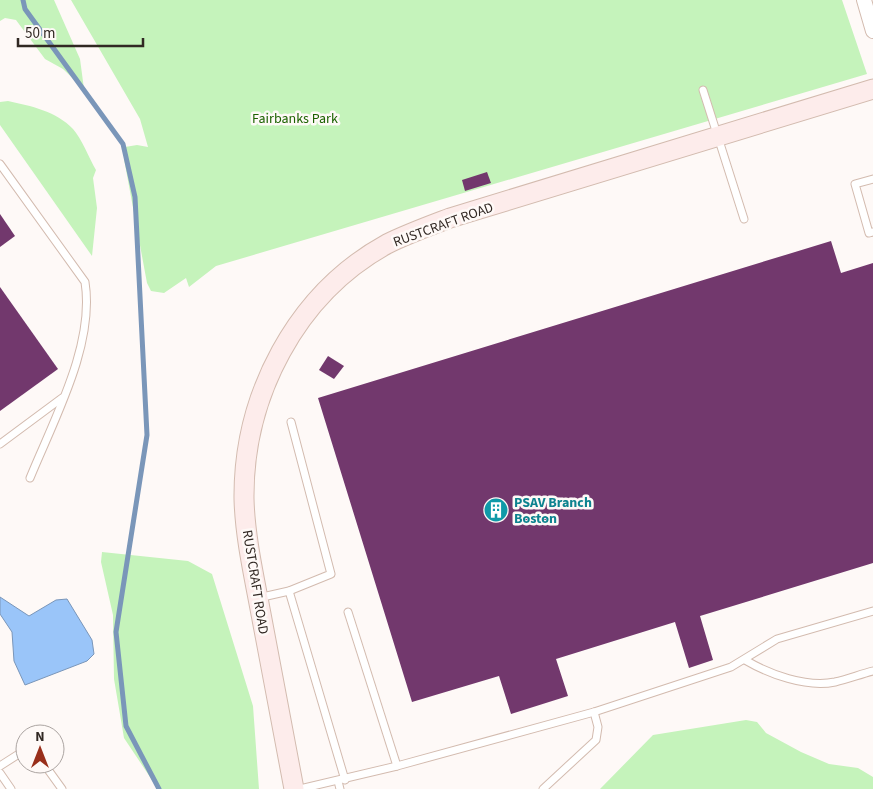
<svg xmlns="http://www.w3.org/2000/svg" width="873" height="789" viewBox="0 0 873 789" font-family="'Source Sans 3',sans-serif">
<style>
.green{fill:#c5f3bb}
.water{fill:#9ac5f9;stroke:#7a96b9}
.lines{fill:none;stroke-linecap:round;stroke-linejoin:round}
.stream{stroke:#7a96b9;stroke-width:5}
.building{fill:#72386d}
.service-casing{stroke:#d3bbaf;stroke-width:9}
.minor-casing{stroke:#d3bbaf;stroke-width:16}
.secondary-casing{stroke:#d3bbaf;stroke-width:21}
.service{stroke:#fff;stroke-width:7}
.minor{stroke:#fff;stroke-width:14}
.secondary{stroke:#fdeceb;stroke-width:19}
.labels{text-anchor:middle;stroke-width:5;stroke-linejoin:round;paint-order:stroke}
.park-label{font-size:14px;fill:#1c6201;stroke:#fef9f7}
.street-label{font-size:14px;fill:#312823;stroke:#fef9f7}
.culture-label{font-size:14px;font-weight:bold;fill:#0d838f;stroke:#fef9f7;text-anchor:start}
</style>
<rect width="100%" height="100%" fill="#fef9f7"/>
<g class="green">
<polygon points="0,0 54,0 80,59 84,89 63,69 45,59 16,20 5,18 0,21"/>
<polygon points="71,0 842,0 867,74 216,266 189,287 186,278 164,293 151,291 147,283 124,159 125,147 137,145 148,147 140,119"/>
<path d="M8 101C31 106 56 111 73 129 82 139 89 158 96 170L93 178 97 208 92 256 0 125V102Z"/>
<polygon points="102,552 188,561 212,574 253,706 259,789 158,789 124,738 114,679 113,615 101,562"/>
<polygon points="746,720 757,722 766,733 801,752 829,764 858,768 873,777 873,789 600,789 653,735"/>
</g>
<polygon class="water" points="0,597 29,616 56,600 67,599 92,640 94,654 87,661 25,685 14,661 12,632 0,614"/>
<g class="lines">
<polyline class="stream" points="23,0 25,9 123,144 135,197 147,435 116,632 126,726 159,789"/>
</g>
<g class="building">
<polygon points="487,172 491,183 465,191 462,180"/>
<polygon points="0,214 15,236 0,247"/>
<polygon points="831,241 841,273 873,263 873,563 700,616 713,660 689,668 675,622 556,659 568,696 511,714 499,676 412,702 318,398"/>
<polygon points="0,287 58,369 0,411"/>
<polygon points="328,356 344,366 334,379 319,370"/>
</g>
<g class="lines">
<defs>
<g id="service">
<polyline points="703,90 744,219"/>
<path d="M0 164 85 282C95 345 54 419 30 478"/>
<polyline points="873,179 855,184 869,233 873,232"/>
<polyline points="0,444 62,398"/>
<polyline points="289,591 345,780"/>
<polyline points="258,598 289,591 331,574 291,422"/>
<polyline points="348,612 397,766"/>
<path d="M745 660C769 674 806 688 835 682 848 679 861 674 873 671"/>
<polyline points="44,764 62,789"/>
<polyline points="0,766 25,750"/>
<polyline points="0,773 11,789"/>
<polyline points="338,781 340,789"/>
<polyline points="300,789 397,766 594,712 731,667 777,639 873,611"/>
<polyline points="543,789 596,740 598,727 594,712"/>
</g>
<polyline id="minor" points="864,0 873,31"/>
<path id="secondary" d="M294 789C283 731 272 673 261 614 254 576 245 537 244 499 243 396 296 294 387 244 407 234 429 226 450 218L873 89"/>
</defs>
<use href="#service" class="service-casing"/>
<use href="#minor" class="minor-casing"/>
<use href="#secondary" class="secondary-casing"/>
<use href="#service" class="service"/>
<use href="#minor" class="minor"/>
<use href="#secondary" class="secondary"/>
</g>
<defs>
<symbol id="building-disc" viewBox="-11 -11 22 22"><circle r="9.5" fill="#0f9aa8" stroke="#fef9f7"/><path d="M-4-6H4V6H1V3H-1V6H-4ZM-2.5-4.3h1.7v1.8h-1.7ZM.8-4.3h1.7v1.8H.8ZM-2.5-1h1.7V.8h-1.7ZM.8-1h1.7V.8H.8Z" fill="#fff"/></symbol>
</defs>
<g fill-rule="evenodd">
<use href="#building-disc" x="482" y="496" width="28" height="28"/>
</g>
<g class="labels">
<g class="park-label">
<text x="295" y="123">Fairbanks Park</text>
</g>
<g class="street-label">
<text transform="translate(443 224) rotate(-20)" y="5">RUSTCRAFT ROAD</text>
<text transform="translate(256 582) rotate(81)" y="5">RUSTCRAFT ROAD</text>
</g>
<g class="culture-label">
<text x="514" y="507">PSAV Branch<tspan x="514" dy="16">Boston</tspan></text>
</g>
</g>
<g transform="translate(40 749)"><circle r="24" fill="#fef9f7" stroke="#aca5a2"/>
<path d="M0-4L9 19L0 12L-9 19Z" fill="#992f1b"/>
<text y="-8" font-size="14" font-weight="bold" text-anchor="middle" fill="#312823">N</text>
</g>
<path d="M18 38v8h125v-8" fill="none" stroke="#312823" stroke-width="2.5"/>
<text x="25" y="38" font-size="15" fill="#312823" stroke="#fef9f7" stroke-width="4" paint-order="stroke">50 m</text>
</svg>
